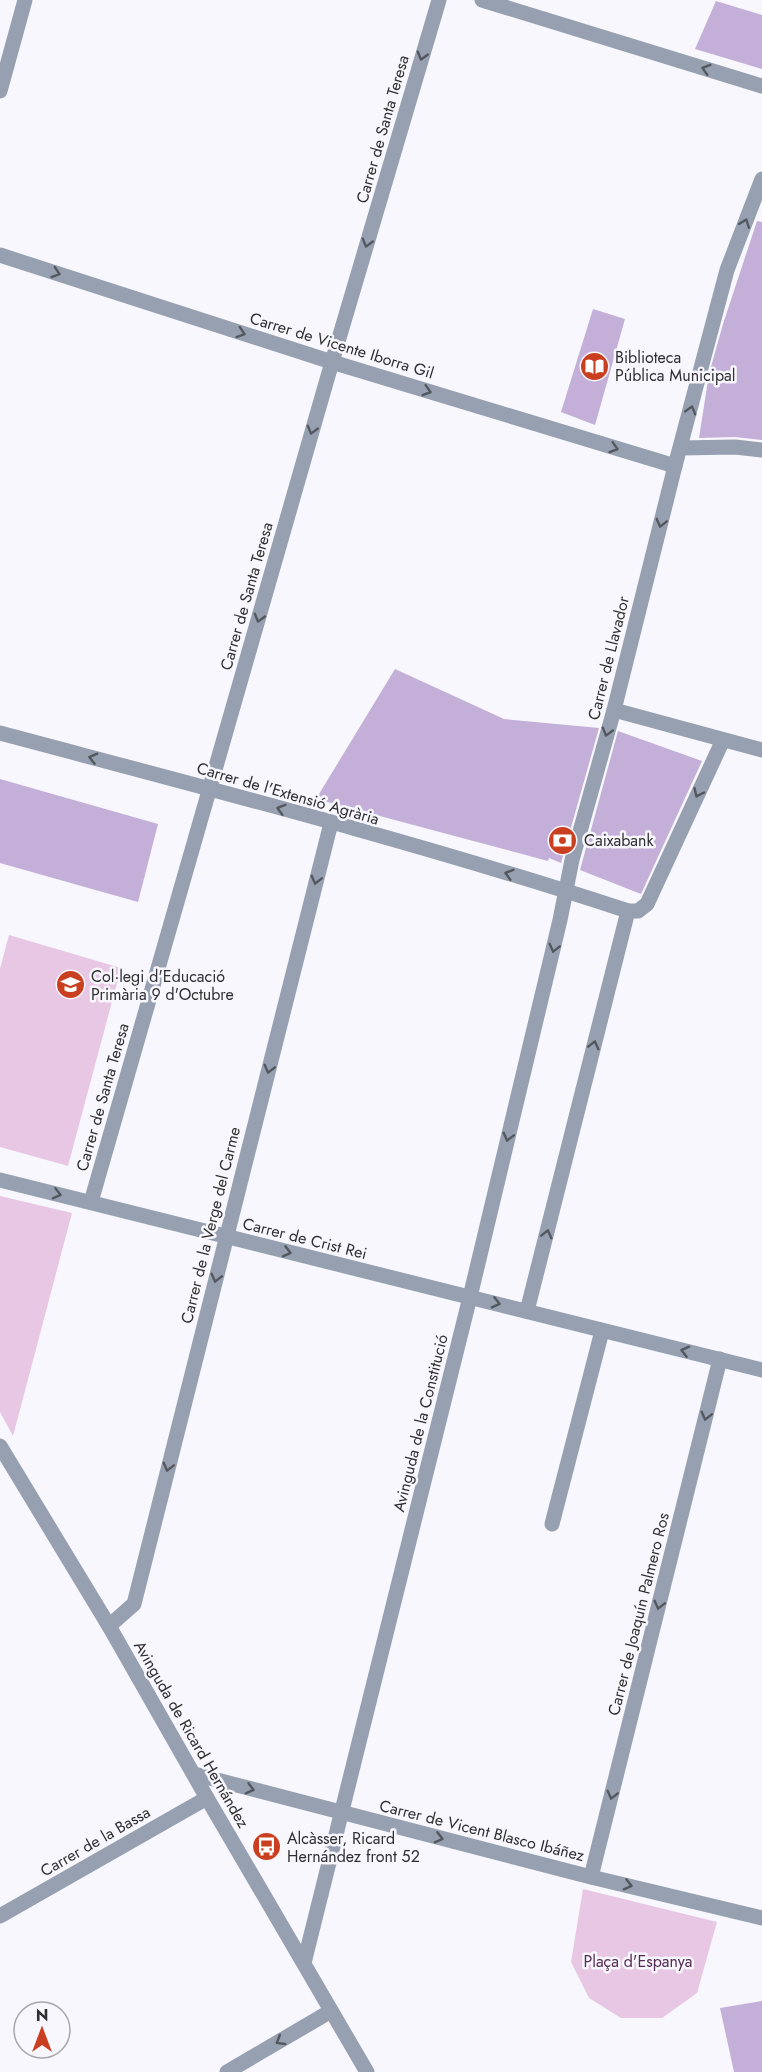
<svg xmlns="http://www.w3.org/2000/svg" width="762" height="2072" viewBox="0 0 762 2072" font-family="Jost,sans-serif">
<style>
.green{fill:#e7c7e4}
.building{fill:#c3afd8}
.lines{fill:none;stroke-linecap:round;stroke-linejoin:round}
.minor{stroke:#97a0b1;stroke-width:15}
.oneway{stroke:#53575e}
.labels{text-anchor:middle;stroke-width:5;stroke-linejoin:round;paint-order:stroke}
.street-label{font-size:16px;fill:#2f2f31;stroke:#f7f7fd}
.poi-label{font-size:16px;fill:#2f2f31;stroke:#f7f7fd;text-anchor:start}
.park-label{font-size:16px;fill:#562954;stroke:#f7f7fd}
</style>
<rect width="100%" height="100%" fill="#f7f7fd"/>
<g class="green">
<polygon points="9,935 121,968 68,1166 0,1147 0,969"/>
<polygon points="0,1196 72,1213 13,1436 0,1412"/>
<polygon points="583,1889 717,1922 697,1993 662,2018 621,2018 589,1998 571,1962"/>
</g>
<g class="building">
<polygon points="716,1 762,15 762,69 695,49"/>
<polygon points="757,221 762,222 762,440 735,437 699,438 709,374 723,324"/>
<polygon points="593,309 625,319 595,425 561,412"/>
<polygon points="395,669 504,719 599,728 561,863 549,858 548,861 316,799"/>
<polygon points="618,731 702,761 641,894 580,870"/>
<polygon points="0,779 158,824 138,902 0,863"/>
<polygon points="762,2001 762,2072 734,2072 720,2008"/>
</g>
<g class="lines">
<g class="minor">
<polyline points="482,0 762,86"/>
<polyline points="0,91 25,0"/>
<polyline points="0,255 332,362 675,466"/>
<polyline points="680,448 735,447 762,450"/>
<polyline points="614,710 762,750"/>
<path d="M0 733C210 789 421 843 628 911H638L647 904 723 740"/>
<polyline points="0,1180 762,1370"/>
<polyline points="91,1202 332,362 439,0"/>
<polyline points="527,1311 628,911"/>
<polyline points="0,1446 109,1626 207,1798 367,2072"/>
<polyline points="552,1524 602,1331"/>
<polyline points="109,1626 134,1604 331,823"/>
<polyline points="194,1774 591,1877 762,1918"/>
<polyline points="591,1877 720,1359"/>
<polyline points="0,1916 207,1798"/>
<polyline points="304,1963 470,1297 560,920 572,860 614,710 675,466 727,270 762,179"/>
<polyline points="227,2072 331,2011"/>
</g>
</g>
<defs><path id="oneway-chevron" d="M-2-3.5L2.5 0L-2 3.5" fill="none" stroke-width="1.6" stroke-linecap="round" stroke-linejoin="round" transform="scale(1.5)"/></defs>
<g class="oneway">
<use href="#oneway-chevron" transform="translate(422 56) rotate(106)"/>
<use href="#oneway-chevron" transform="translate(706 69) rotate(-163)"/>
<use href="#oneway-chevron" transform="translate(745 223) rotate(-69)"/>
<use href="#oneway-chevron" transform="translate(367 243) rotate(106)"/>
<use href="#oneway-chevron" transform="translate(56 273) rotate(18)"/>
<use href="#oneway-chevron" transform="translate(241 333) rotate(18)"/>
<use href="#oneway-chevron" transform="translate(427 391) rotate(17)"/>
<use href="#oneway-chevron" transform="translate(691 410) rotate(-74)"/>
<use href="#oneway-chevron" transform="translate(312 430) rotate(106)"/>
<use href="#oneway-chevron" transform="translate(614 448) rotate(17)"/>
<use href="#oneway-chevron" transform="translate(661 523) rotate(104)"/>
<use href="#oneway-chevron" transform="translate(259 618) rotate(106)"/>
<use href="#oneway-chevron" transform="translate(607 732) rotate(106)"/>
<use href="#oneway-chevron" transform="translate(93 758) rotate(-165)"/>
<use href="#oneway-chevron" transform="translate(698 793) rotate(115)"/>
<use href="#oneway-chevron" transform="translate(281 809) rotate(-164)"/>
<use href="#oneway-chevron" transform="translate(509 874) rotate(-164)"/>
<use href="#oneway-chevron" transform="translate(316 880) rotate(104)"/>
<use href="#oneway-chevron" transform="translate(554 948) rotate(104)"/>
<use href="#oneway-chevron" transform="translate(594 1045) rotate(-76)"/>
<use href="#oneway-chevron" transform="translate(269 1069) rotate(104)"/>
<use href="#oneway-chevron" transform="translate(508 1137) rotate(104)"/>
<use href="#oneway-chevron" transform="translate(57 1194) rotate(14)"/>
<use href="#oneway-chevron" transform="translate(547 1234) rotate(-76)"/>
<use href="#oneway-chevron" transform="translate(287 1252) rotate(14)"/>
<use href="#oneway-chevron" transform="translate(216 1278) rotate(104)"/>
<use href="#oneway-chevron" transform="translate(496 1303) rotate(14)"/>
<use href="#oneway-chevron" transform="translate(685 1351) rotate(-166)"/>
<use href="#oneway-chevron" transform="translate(706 1416) rotate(104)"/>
<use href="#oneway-chevron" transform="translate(168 1467) rotate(104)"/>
<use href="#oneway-chevron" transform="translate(659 1605) rotate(104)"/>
<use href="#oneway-chevron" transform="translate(250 1789) rotate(15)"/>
<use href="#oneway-chevron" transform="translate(612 1795) rotate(104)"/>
<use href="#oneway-chevron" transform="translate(439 1838) rotate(14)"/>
<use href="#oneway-chevron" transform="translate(628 1885) rotate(14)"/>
<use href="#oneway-chevron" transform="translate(280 2041) rotate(149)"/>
</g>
<defs>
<symbol id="library-disc" viewBox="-11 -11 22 22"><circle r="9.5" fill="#c93f1f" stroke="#f7f7fd"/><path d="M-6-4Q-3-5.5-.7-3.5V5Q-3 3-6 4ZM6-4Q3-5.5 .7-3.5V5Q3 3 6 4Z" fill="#fff"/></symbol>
<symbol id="bank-disc" viewBox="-11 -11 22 22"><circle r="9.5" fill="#c93f1f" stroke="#f7f7fd"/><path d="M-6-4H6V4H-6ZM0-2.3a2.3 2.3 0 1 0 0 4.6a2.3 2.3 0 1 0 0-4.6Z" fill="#fff"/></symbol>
<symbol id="school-disc" viewBox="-11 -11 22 22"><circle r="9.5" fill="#c93f1f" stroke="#f7f7fd"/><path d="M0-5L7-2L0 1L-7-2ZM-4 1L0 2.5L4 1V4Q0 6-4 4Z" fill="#fff"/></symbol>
<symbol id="bus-disc" viewBox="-11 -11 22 22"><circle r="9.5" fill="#c93f1f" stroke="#f7f7fd"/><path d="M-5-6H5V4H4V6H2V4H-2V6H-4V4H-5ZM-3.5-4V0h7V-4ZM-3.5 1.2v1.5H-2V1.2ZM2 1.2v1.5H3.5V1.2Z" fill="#fff"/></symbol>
</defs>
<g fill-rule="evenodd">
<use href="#library-disc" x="578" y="350" width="33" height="33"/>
<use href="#bank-disc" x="546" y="824" width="33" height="33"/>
<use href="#school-disc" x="54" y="968" width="33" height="33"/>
<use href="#bus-disc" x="250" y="1830" width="33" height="33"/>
</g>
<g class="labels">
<g class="street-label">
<text transform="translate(382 129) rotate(-74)" y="6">Carrer de Santa Teresa</text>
<text transform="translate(342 345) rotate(17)" y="6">Carrer de Vicente Iborra Gil</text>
<text transform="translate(246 596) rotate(-74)" y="6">Carrer de Santa Teresa</text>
<text transform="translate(608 658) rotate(-76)" y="6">Carrer de Llavador</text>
<text transform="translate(288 793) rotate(16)" y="6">Carrer de l'Extensió Agrària</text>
<text transform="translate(102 1097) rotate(-74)" y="6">Carrer de Santa Teresa</text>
<text transform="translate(210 1225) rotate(-76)" y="6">Carrer de la Verge del Carme</text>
<text transform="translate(305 1238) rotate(14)" y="6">Carrer de Crist Rei</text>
<text transform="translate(420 1423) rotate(-76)" y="6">Avinguda de la Constitució</text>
<text transform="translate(638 1614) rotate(-76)" y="6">Carrer de Joaquín Palmero Ros</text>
<text transform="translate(192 1734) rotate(60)" y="6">Avinguda de Ricard Hernández</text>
<text transform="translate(482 1830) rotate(14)" y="6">Carrer de Vicent Blasco Ibáñez</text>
<text transform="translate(95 1841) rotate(-30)" y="6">Carrer de la Bassa</text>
</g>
<g class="poi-label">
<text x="615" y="363">Biblioteca<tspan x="615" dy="18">Pública Municipal</tspan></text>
<text x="584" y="846">Caixabank</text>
<text x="91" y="982">Col·legi d'Educació<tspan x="91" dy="18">Primària 9 d'Octubre</tspan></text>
<text x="287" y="1844">Alcàsser, Ricard<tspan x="287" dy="18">Hernández front 52</tspan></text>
</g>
<g class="park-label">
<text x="638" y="1967">Plaça d'Espanya</text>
</g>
</g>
<g transform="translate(42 2030)"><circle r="28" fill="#f7f7fd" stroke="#a7a7ab" stroke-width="1.5"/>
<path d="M0-4.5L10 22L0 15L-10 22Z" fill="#c93f1f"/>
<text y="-9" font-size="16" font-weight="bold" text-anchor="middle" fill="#2f2f31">N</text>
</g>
</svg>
